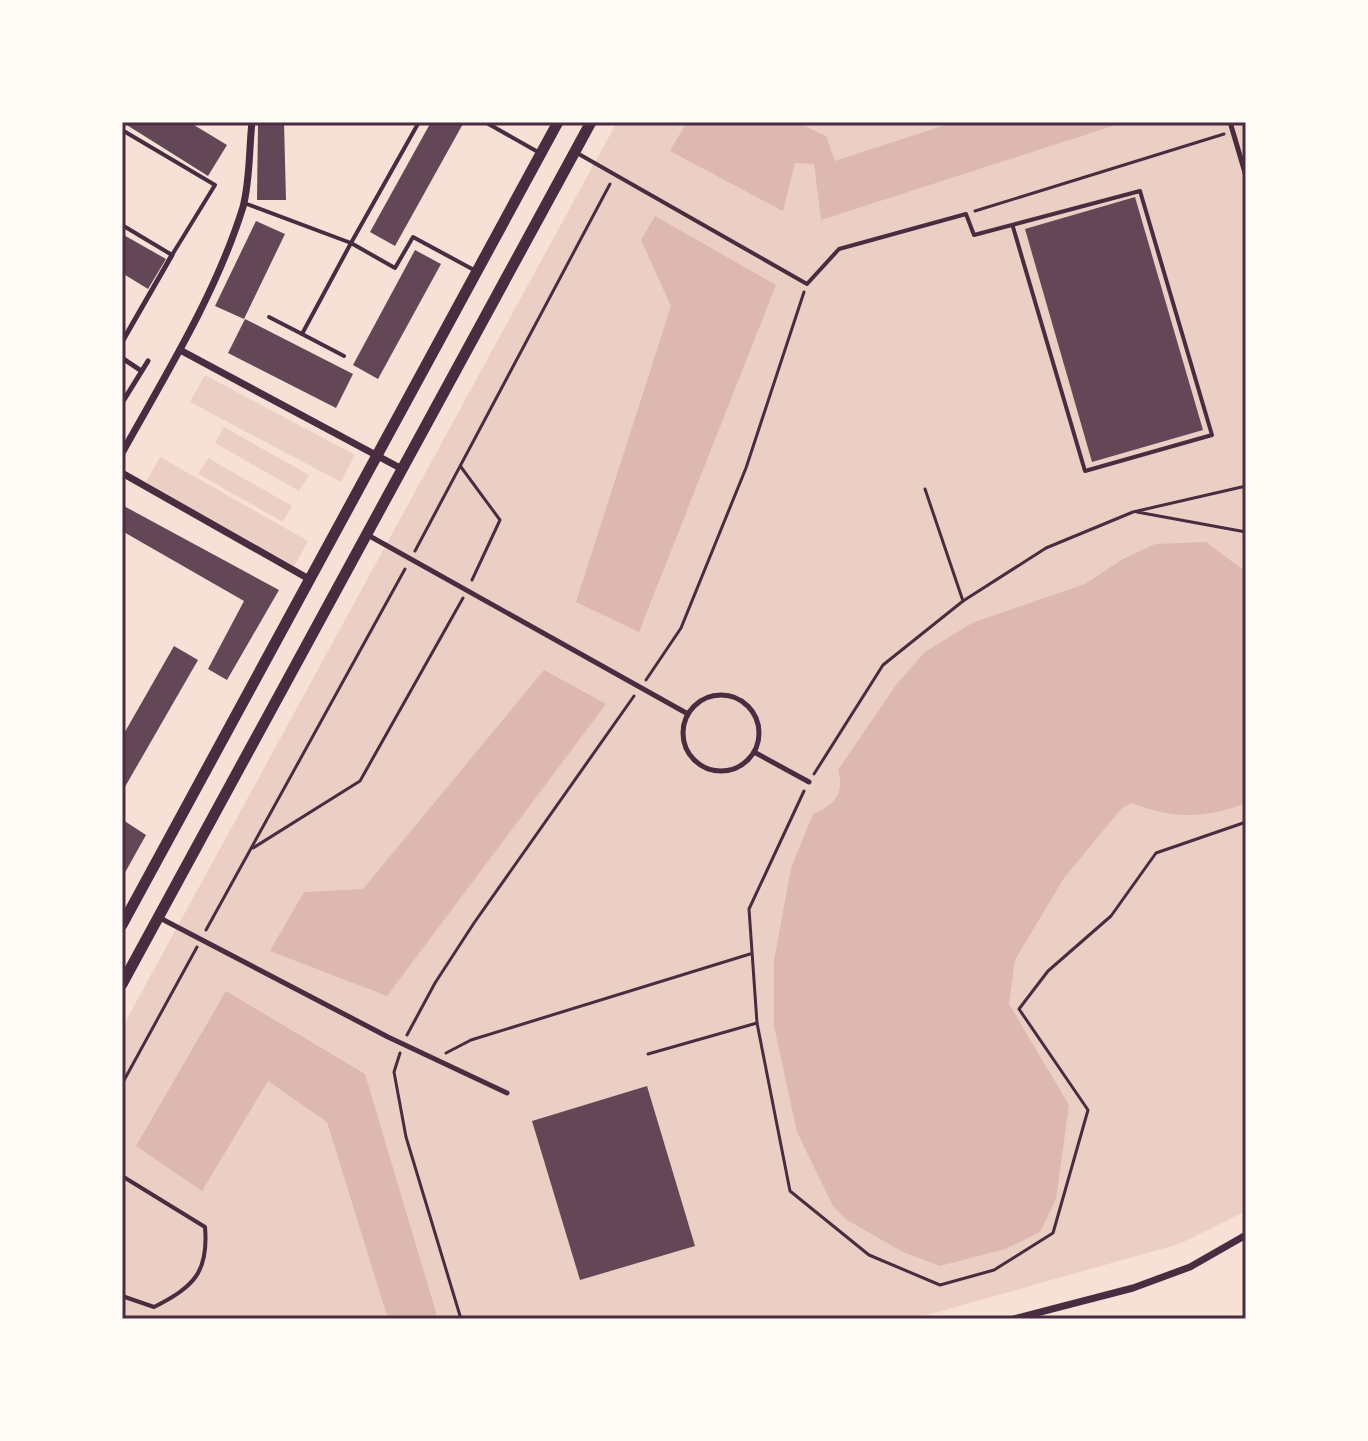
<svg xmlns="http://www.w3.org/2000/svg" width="1368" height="1441" viewBox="0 0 1368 1441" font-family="'Alegreya Sans',sans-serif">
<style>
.green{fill:#ebcfc5}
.water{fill:#dcb8b0}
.building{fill:#644757}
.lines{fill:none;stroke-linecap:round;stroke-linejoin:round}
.path{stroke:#4a2c40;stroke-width:3}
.service{stroke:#4a2c40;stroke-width:4}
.pedestrian{stroke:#4a2c40;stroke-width:5}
.minor{stroke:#4a2c40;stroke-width:7}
.primary{stroke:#4a2c40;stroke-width:11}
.neatline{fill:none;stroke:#4a2c40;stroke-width:3}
</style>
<rect width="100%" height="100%" fill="#f7e1d7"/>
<g class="green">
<polygon points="617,122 1246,122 1246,1211 1179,1244 913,1319 122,1319 122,1028"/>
<polygon points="205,375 355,455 341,482 190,402"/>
<polygon points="224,427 309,475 299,491 215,443"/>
<polygon points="160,457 308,541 294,566 146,482"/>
<polygon points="208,458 292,506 283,522 198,474"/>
</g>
<g class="water">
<polygon points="687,122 796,122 826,136 835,161 954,122 1125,122 821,220 814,164 795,163 783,211 670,151"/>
<polygon points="655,216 776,285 639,632 576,602 671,306 641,240"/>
<path d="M1206 542 1246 572V803C1206 819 1171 819 1132 803L1122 808 1064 878 1015 960 1009 1004 1069 1105 1056 1199 1040 1232 1005 1249 940 1266 903 1252 847 1220 833 1206 797 1132 774 1026V961L791 868 813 814C834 805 845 794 838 770L896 685 925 652 972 623 1085 584 1123 559 1155 544Z"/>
<polygon points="544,670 606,704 387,996 270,951 304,892 363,889"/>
<polygon points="226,991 365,1074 438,1319 388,1319 327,1122 268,1081 202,1191 136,1146"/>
</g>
<g class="building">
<polygon points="122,122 189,122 227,145 208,176"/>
<polygon points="284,122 286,200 257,200 258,123"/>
<polygon points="431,122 464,122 395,246 370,232"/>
<polygon points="1135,197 1203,430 1092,462 1025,229"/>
<polygon points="256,221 285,234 244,319 215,306"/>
<polygon points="122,234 166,259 148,289 122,273"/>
<polygon points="415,250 441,264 378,379 353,365"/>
<polygon points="245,319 353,374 336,408 228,353"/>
<polygon points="122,505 279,590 227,680 208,669 244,601 122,531"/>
<polygon points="174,646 198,660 122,792 122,737"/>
<polygon points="123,820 146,835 122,878 122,822"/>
<polygon points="647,1086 695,1246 580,1280 532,1121"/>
</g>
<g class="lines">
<g class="path">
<polyline points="975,211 1224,134"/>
<polyline points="461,467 500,520 472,580"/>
<polyline points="925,489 963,601"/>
<polyline points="1137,512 1246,532"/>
<polyline points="415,551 610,184"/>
<polyline points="646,680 681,628 746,468 804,292"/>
<polyline points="814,774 883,665 963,601 1046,548 1133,512 1246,486"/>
<polyline points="804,791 749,909 757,1023 790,1191 869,1255 940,1285 994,1270 1053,1233 1088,1110 1019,1009 1048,971 1111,916 1156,853 1246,822"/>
<polyline points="253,848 360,781 463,598"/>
<polyline points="206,930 405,569"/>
<polyline points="407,1035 435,983 474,923 634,696"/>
<polyline points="400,1053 394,1072 406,1137 461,1319"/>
<polyline points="446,1053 471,1040 750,954"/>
<polyline points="648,1054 757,1023"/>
<polyline points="122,1084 197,947"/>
</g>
<g class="service">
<polyline points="419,122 351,243 395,268 413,237 474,270"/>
<polyline points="485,122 538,152"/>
<polyline points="122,130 215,185 172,255 122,225"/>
<polyline points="577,153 807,284 839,249 966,214 974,235 1140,191 1212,435 1085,471 1013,227"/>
<polyline points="244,203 351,243 302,334 344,356"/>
<polyline points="269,317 302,334"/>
<path d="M122 1176 205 1227C209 1273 193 1287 154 1307L122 1296"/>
</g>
<g class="pedestrian">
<polyline points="1230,122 1246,176"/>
<polyline points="122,342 172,255"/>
<polyline points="122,358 140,370"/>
<polyline points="122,403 148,361"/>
<polyline points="366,534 688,714"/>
<circle cx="721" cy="733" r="38"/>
<polyline points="754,752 809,782"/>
<polyline points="158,917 388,1037 507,1093"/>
</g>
<g class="minor">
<polyline points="180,350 402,469"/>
<path d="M122 453C166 374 216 294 243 207 250 181 249 149 252 122"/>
<polyline points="122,473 309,579"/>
<polyline points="1014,1319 1133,1288 1190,1267 1246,1235"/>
</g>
<g class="primary">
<polyline points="122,925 558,122"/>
<polyline points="122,984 591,122"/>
</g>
</g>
<rect width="1368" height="1441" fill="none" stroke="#fffaf5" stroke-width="248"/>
<rect x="124" y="124" width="1120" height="1193" class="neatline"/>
</svg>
